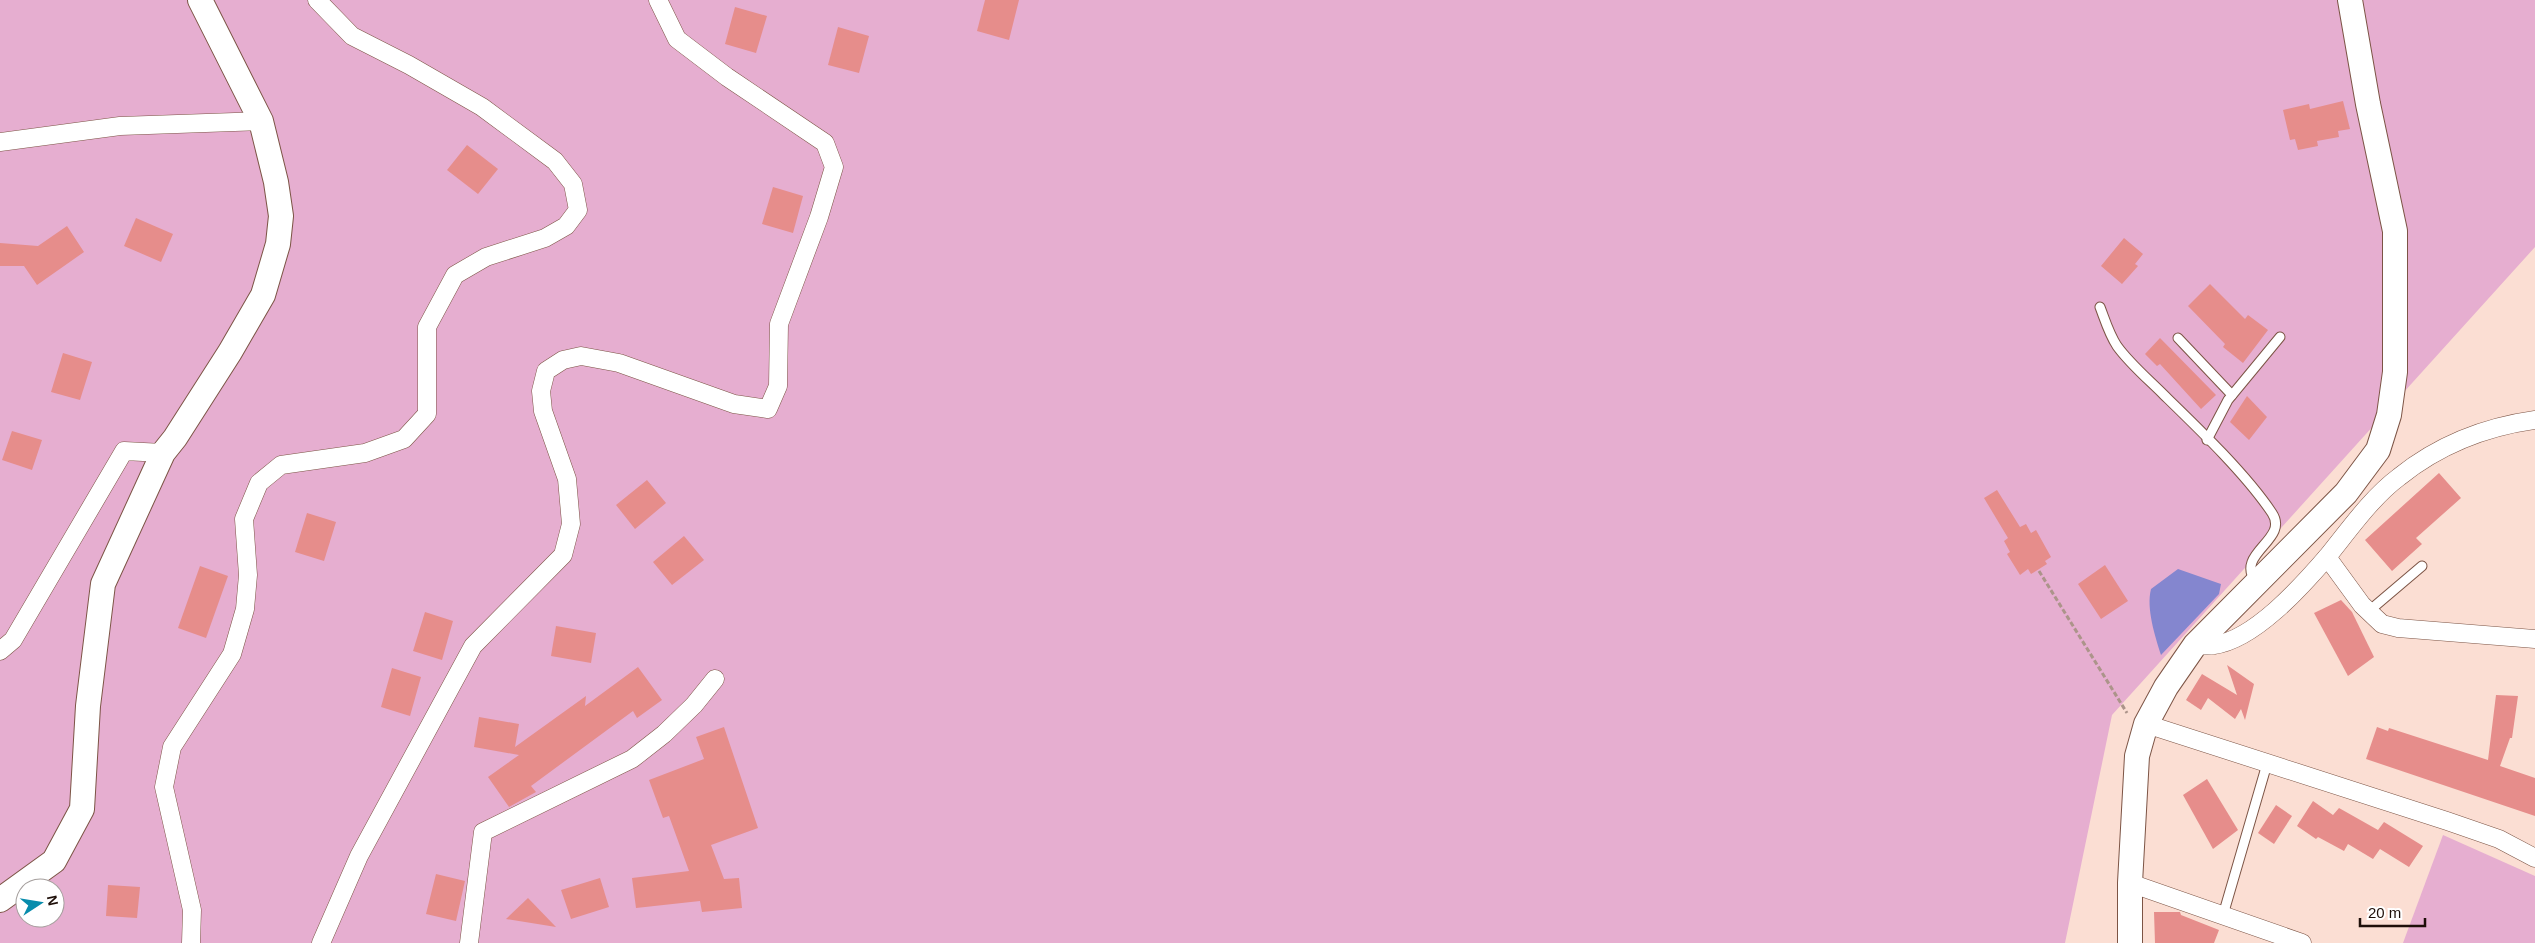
<svg xmlns="http://www.w3.org/2000/svg" width="2535" height="943" viewBox="0 0 2535 943" font-family="Helvetica,sans-serif">
<style>
.green{fill:#e6aed0;fill-rule:evenodd}
.water{fill:#8486cf}
.building{fill:#e68d8b}
.lines{fill:none;stroke-linecap:round;stroke-linejoin:round}
.lane-casing{stroke:#7c5445;stroke-width:11}
.street-casing{stroke:#7c5445;stroke-width:19}
.secondary-casing{stroke:#7c5445;stroke-width:26}
.path{stroke:#ac948a;stroke-width:3;stroke-dasharray:5 2.5;stroke-linecap:butt}
.lane{stroke:#fff;stroke-width:9}
.street{stroke:#fff;stroke-width:18}
.secondary{stroke:#fff;stroke-width:24}
</style>
<rect width="100%" height="100%" fill="#fbded3"/>
<g class="green">
<path d="M0 0H2535V247L2112 715 2065 943H0ZM25 888H55V918H25Z"/>
<polygon points="2443,835 2535,876 2535,943 2403,943"/>
</g>
<path class="water" d="M2178 569 2218 583 2221 584 2219 594 2161 655C2155 636 2146 608 2151 589Z"/>
<g class="building">
<polygon points="985,0 1019,0 1009,40 977,31"/>
<polygon points="735,7 767,16 756,53 725,44"/>
<polygon points="838,27 869,36 859,73 828,65"/>
<polygon points="2343,101 2350,129 2338,131 2339,137 2317,141 2318,146 2298,150 2295,139 2290,140 2283,110 2309,104 2310,109"/>
<polygon points="467,145 498,169 478,194 447,170"/>
<polygon points="773,187 803,196 793,233 762,224"/>
<polygon points="136,218 173,234 161,262 124,246"/>
<polygon points="67,226 84,252 37,285 24,266 0,266 0,243 38,246"/>
<polygon points="2124,238 2143,254 2135,264 2138,266 2122,284 2101,266"/>
<polygon points="2210,284 2245,319 2248,315 2268,330 2243,363 2223,347 2225,344 2188,306"/>
<polygon points="2160,338 2216,395 2201,409 2160,364 2157,366 2145,354"/>
<polygon points="63,353 92,362 80,400 51,392"/>
<polygon points="2247,396 2267,417 2249,440 2230,422"/>
<polygon points="12,431 42,440 32,470 2,460"/>
<polygon points="2439,473 2461,498 2416,538 2422,544 2392,571 2365,540"/>
<polygon points="647,480 666,503 635,529 616,505"/>
<polygon points="1997,490 2020,527 2026,524 2031,533 2036,530 2051,557 2045,561 2047,564 2031,574 2028,569 2020,575 2007,554 2010,552 2004,541 2008,538 1984,498"/>
<polygon points="307,513 336,522 324,561 295,552"/>
<polygon points="684,536 704,560 672,585 653,562"/>
<polygon points="2105,565 2128,601 2101,619 2078,584"/>
<polygon points="200,566 228,576 206,638 178,628"/>
<polygon points="2341,600 2352,612 2374,657 2348,676 2314,613"/>
<polygon points="425,612 453,621 442,660 413,651"/>
<polygon points="556,626 596,633 591,663 551,656"/>
<polygon points="2227,665 2254,684 2245,720 2241,709 2235,719 2208,698 2201,710 2186,700 2202,674 2237,695"/>
<polygon points="638,667 662,700 637,718 633,711 531,786 536,792 509,807 488,777 519,755 474,747 479,717 519,724 515,747 586,696 585,706"/>
<polygon points="392,668 421,677 410,716 381,707"/>
<polygon points="2496,695 2518,696 2512,738 2510,738 2500,766 2535,778 2535,816 2366,759 2377,727 2388,731 2389,728 2488,760"/>
<polygon points="724,727 758,828 711,845 724,879 739,878 742,908 702,912 700,901 636,908 632,878 689,871 669,816 663,818 649,780 704,759 696,737"/>
<polygon points="2207,779 2238,830 2213,849 2183,795"/>
<polygon points="2313,801 2333,815 2339,808 2378,830 2384,822 2423,846 2409,867 2380,849 2373,859 2348,844 2344,851 2318,837 2316,839 2297,826"/>
<polygon points="2276,805 2292,816 2274,844 2258,833"/>
<polygon points="436,874 465,881 456,921 426,914"/>
<polygon points="600,878 609,907 571,919 561,890"/>
<polygon points="108,885 140,887 137,918 106,916"/>
<polygon points="528,898 556,927 506,919"/>
<polygon points="2154,912 2180,912 2181,915 2219,930 2214,943 2155,943"/>
</g>
<g class="lines">
<defs>
<g id="lane">
<path d="M2100 307C2105 320 2109 334 2117 346 2130 364 2148 379 2164 395 2198 428 2246 474 2272 513 2290 540 2234 553 2256 582"/>
<polyline points="2178,338 2232,395"/>
<polyline points="2207,440 2228,400 2280,337"/>
<polyline points="2369,611 2422,566"/>
<polyline points="2223,915 2267,764"/>
</g>
<g id="street">
<polyline points="0,142 120,126 261,121"/>
<path d="M2327 557C2349 530 2371 498 2399 477 2439 445 2484 427 2535 420"/>
<path d="M2195 645C2201 645 2208 646 2214 645 2254 640 2302 586 2327 557L2362 605 2382 624 2398 628 2535 639"/>
<polyline points="0,651 13,640 124,451 163,453"/>
<polyline points="2146,724 2447,821 2499,839 2535,858"/>
<polyline points="2130,883 2302,943"/>
<polyline points="191,943 192,910 164,787 172,747 232,654 245,609 248,575 244,519 259,483 281,465 365,453 404,439 427,414 427,327 455,275 486,257 545,238 566,226 578,210 573,184 555,161 482,107 409,65 352,36 317,0"/>
<polyline points="321,943 359,856 473,646 563,555 571,524 567,479 543,411 541,391 546,371 563,360 581,356 619,363 734,404 768,409 778,386 779,324 819,217 834,167 825,143 727,77 677,39 658,0"/>
<polyline points="469,943 483,832 632,759 664,734 694,705 715,679"/>
</g>
<g id="secondary">
<polyline points="0,900 54,861 82,809 88,706 103,584 163,453 175,438 230,352 263,295 278,244 281,216 276,182 261,121 200,0"/>
<polyline points="2130,943 2130,883 2137,756 2146,724 2166,687 2195,645 2346,493 2378,450 2389,415 2395,372 2395,231 2368,104 2350,0"/>
</g>
</defs>
<use href="#lane" class="lane-casing"/>
<use href="#street" class="street-casing"/>
<use href="#secondary" class="secondary-casing"/>
<polyline class="path" points="2039,571 2127,713"/>
<use href="#lane" class="lane"/>
<use href="#street" class="street"/>
<use href="#secondary" class="secondary"/>
</g>
<g transform="translate(40 903) rotate(78)"><circle r="24" fill="#ffffff" stroke="#a59f9d"/>
<path d="M0-4L9 19L0 12L-9 19Z" fill="#088cac"/>
<text y="-8" font-size="14" font-weight="bold" text-anchor="middle" fill="#1e0f09">N</text>
</g>
<path d="M2360 918v8h65v-8" fill="none" stroke="#1e0f09" stroke-width="2.5"/>
<text x="2368" y="918" font-size="15" fill="#1e0f09" stroke="#ffffff" stroke-width="4" paint-order="stroke">20 m</text>
</svg>
